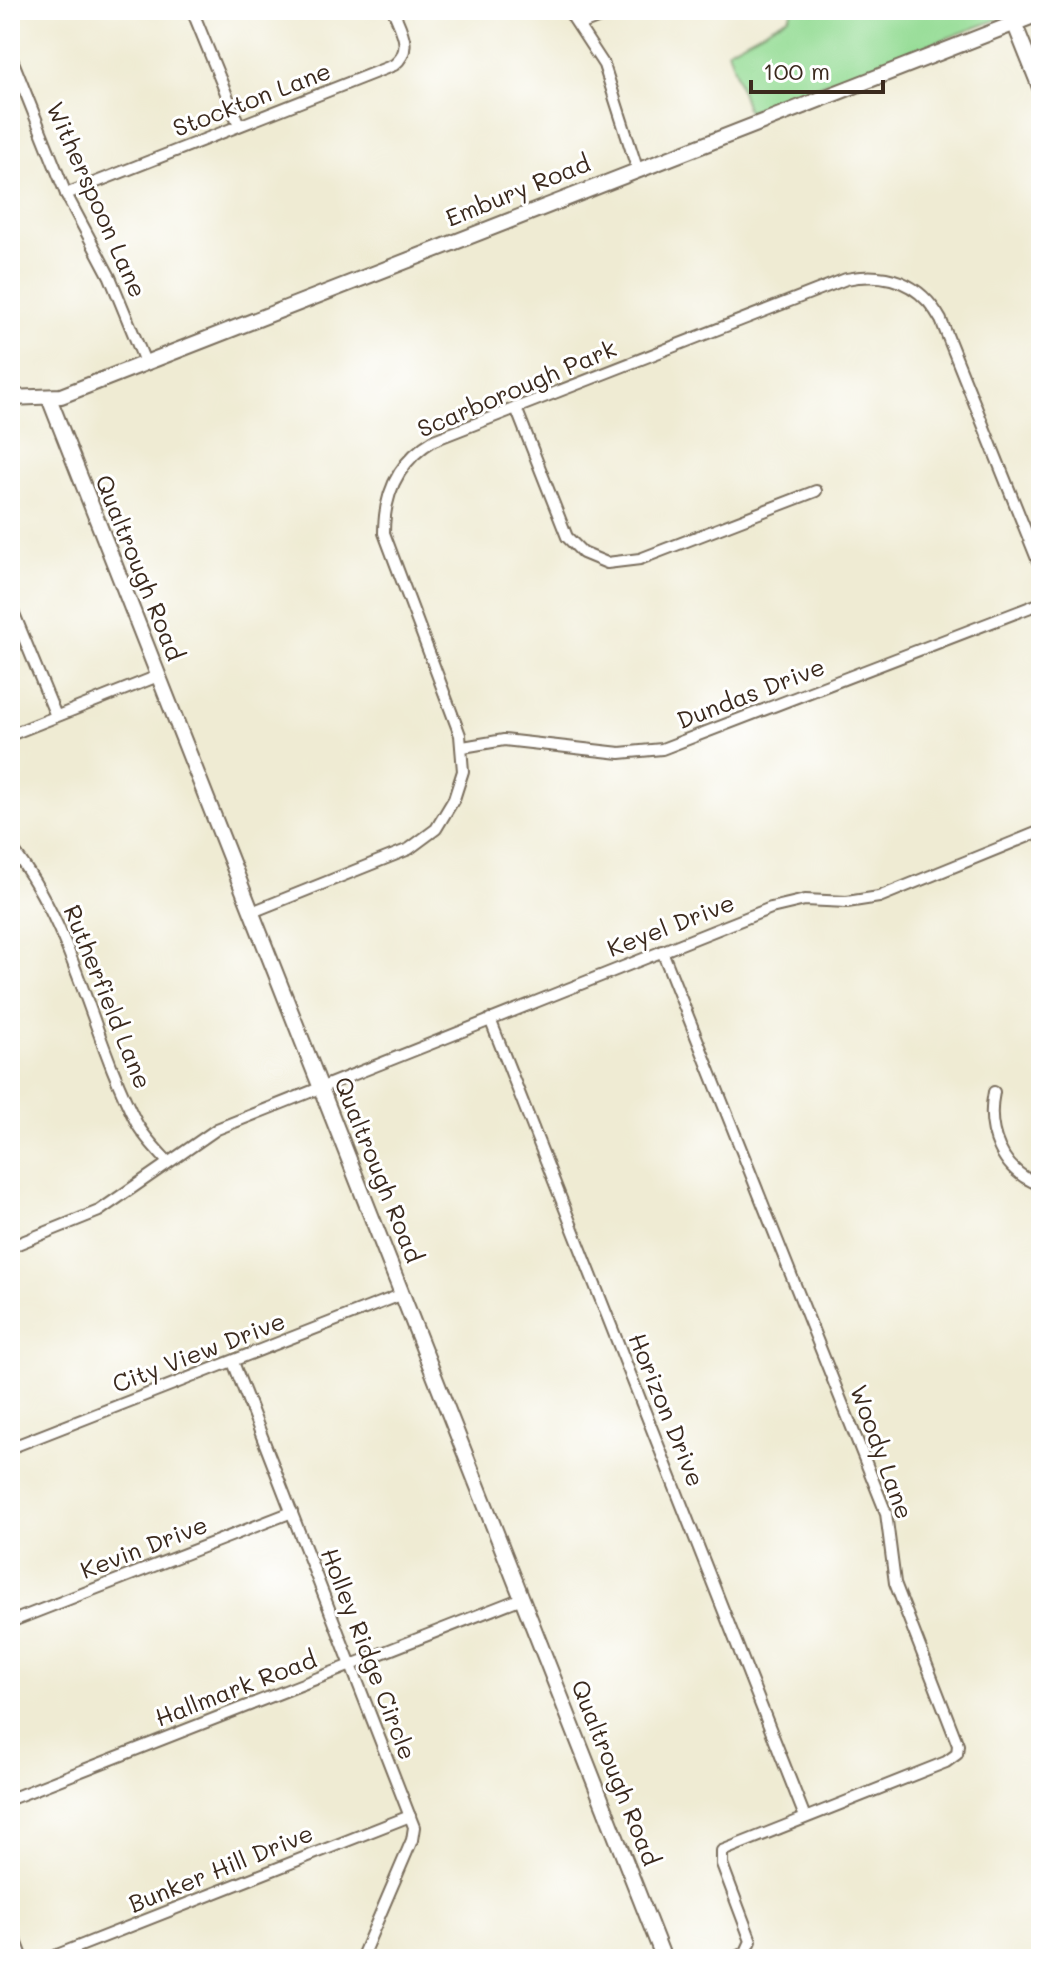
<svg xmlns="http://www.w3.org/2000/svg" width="1051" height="1969" viewBox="0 0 1051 1969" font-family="Mali,sans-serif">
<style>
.green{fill:#97dd97;stroke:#69845a;stroke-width:2}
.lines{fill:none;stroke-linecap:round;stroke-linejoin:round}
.street-casing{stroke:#7a6e5d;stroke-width:14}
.secondary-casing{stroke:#7a6e5d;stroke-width:18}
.street{stroke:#fff;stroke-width:10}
.secondary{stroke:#fff;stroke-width:14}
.labels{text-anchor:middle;stroke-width:6;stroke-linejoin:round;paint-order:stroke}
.street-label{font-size:24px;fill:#3b2a1e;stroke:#fff}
</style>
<rect width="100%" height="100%" fill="#fff"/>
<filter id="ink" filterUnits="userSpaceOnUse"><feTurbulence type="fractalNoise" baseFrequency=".0125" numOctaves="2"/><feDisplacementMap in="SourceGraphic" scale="16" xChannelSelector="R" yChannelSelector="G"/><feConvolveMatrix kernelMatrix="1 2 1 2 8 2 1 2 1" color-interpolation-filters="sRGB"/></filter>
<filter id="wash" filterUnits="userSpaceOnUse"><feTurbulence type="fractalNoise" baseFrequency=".006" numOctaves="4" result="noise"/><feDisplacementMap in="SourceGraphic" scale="32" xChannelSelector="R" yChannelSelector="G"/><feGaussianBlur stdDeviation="1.8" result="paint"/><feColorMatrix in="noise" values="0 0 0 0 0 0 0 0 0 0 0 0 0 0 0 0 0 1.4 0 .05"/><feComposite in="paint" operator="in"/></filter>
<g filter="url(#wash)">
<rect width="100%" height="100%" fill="#efebd3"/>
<polygon class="green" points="793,10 1001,10 1004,17 748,112 728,50 789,17"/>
</g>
<g filter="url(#ink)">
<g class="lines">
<defs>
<g id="street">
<polyline points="192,10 239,125"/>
<polyline points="568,10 604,65 637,168"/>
<polyline points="579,25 618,10"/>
<polyline points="10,54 66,194 110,277 145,362"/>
<path d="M66 194 394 65C414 49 401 30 393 10"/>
<polyline points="516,408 567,537 583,553 607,563 640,559 816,491"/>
<polyline points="10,604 56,716"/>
<polyline points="10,735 158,676"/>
<polyline points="463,747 504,740 620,753 662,749 1041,603"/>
<path d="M10 846C75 928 90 1033 137 1124 145 1138 157 1150 168 1162"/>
<path d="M252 912 409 849 436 829 454 799 463 771 460 735 384 533C384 493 398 461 434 440L846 279C886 271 920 282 941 320L1041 569"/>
<polyline points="662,951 886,1513 895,1583 958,1745 957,1754 946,1762 722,1851 722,1864 751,1941 746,1952 733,1959"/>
<polyline points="490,1019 805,1817"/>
<path d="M994 1092C986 1130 1001 1172 1041 1185"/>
<polyline points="10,1247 99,1211 217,1129 771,908 805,900 847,902 879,897 1041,831"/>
<polyline points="233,1362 414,1827 412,1840 361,1959"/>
<polyline points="10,1448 403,1294"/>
<polyline points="10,1622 292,1512"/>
<polyline points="10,1799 522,1598"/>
<polyline points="10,1925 23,1959"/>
<polyline points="47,1959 410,1816"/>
</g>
<g id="secondary">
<polyline points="1009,10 1041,90"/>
<polyline points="10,398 61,396 1041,13"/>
<polyline points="49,398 664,1959"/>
</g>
</defs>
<use href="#street" class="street-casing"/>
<use href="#secondary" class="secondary-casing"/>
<use href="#street" class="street"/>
<use href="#secondary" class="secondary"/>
</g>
</g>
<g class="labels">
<g class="street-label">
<text transform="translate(252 100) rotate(-21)" y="8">Stockton Lane</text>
<text transform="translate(518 191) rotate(-22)" y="8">Embury Road</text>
<text transform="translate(96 200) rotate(66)" y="8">Witherspoon Lane</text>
<text transform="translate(517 389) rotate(-23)" y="8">Scarborough Park</text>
<text transform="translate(139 568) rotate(68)" y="8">Qualtrough Road</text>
<text transform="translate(751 694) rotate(-21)" y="8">Dundas Drive</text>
<text transform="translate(671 926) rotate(-21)" y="8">Keyel Drive</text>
<text transform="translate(107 997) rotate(68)" y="8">Rutherfield Lane</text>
<text transform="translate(378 1170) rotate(68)" y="8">Qualtrough Road</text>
<text transform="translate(199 1353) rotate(-21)" y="8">City View Drive</text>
<text transform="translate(666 1410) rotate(68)" y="8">Horizon Drive</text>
<text transform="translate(881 1452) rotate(70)" y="8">Woody Lane</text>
<text transform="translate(144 1548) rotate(-21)" y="8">Kevin Drive</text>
<text transform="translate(368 1654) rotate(69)" y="8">Holley Ridge Circle</text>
<text transform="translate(236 1689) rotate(-21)" y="8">Hallmark Road</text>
<text transform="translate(615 1773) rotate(68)" y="8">Qualtrough Road</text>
<text transform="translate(221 1869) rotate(-22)" y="8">Bunker Hill Drive</text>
</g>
</g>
<rect width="1051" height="1969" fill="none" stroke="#fff" stroke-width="40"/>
<path d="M751 80v12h132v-12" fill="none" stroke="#3b2a1e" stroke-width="4"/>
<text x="763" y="80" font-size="24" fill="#3b2a1e" stroke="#ffffff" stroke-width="6" paint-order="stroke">100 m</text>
</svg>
